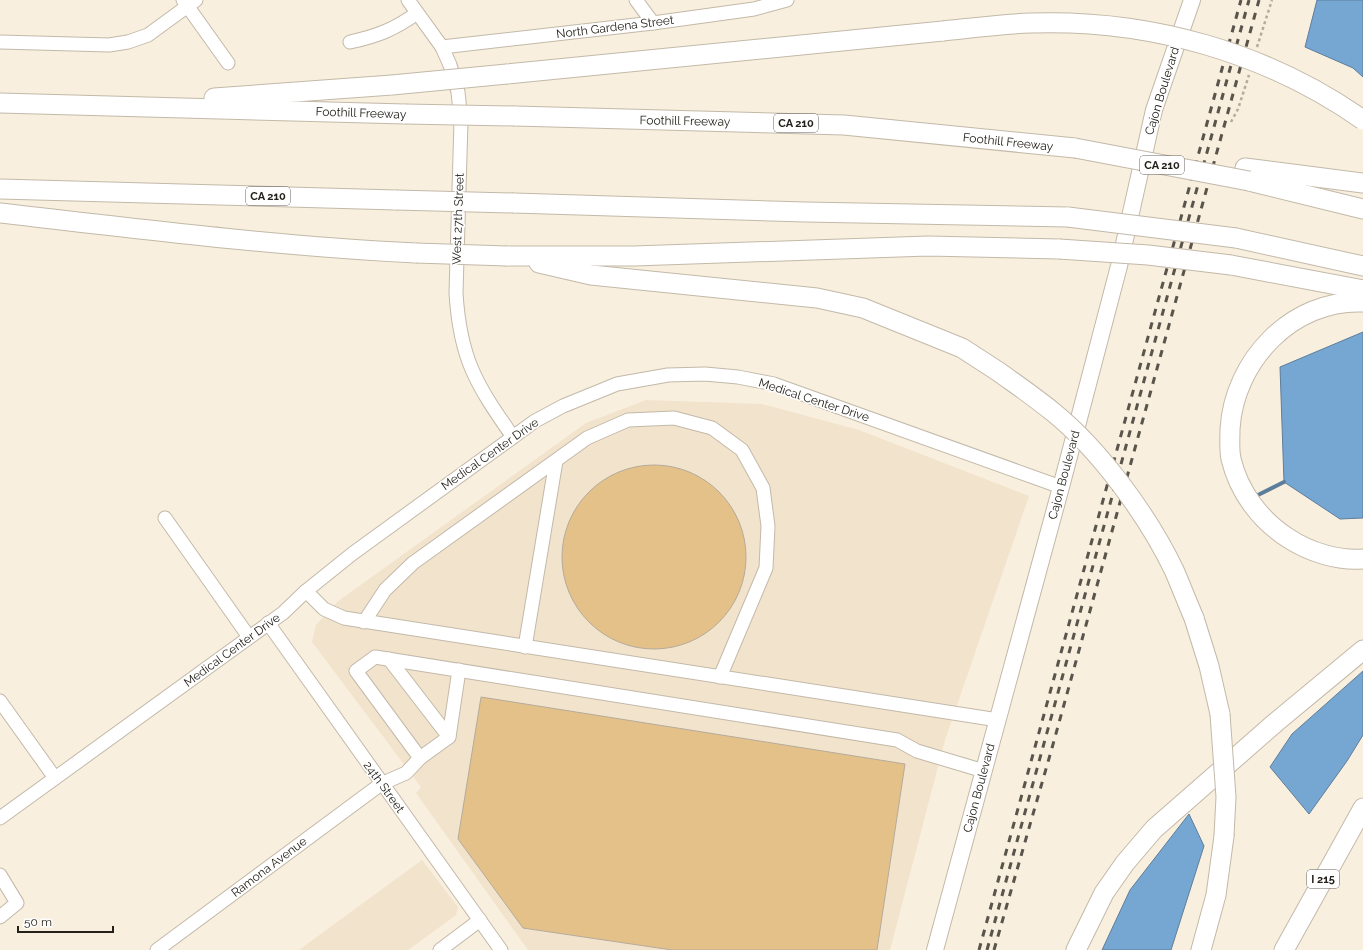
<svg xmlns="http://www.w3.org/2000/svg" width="1363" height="950" viewBox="0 0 1363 950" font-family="Raleway,sans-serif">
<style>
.built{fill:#f2e3cc}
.water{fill:#76a6d2;stroke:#5d7e9b}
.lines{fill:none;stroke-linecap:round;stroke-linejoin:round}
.stream{stroke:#5d7e9b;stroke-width:4}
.building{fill:#e3c189;stroke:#b5ab9b}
.minor-casing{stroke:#c3b9a9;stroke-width:15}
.major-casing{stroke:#c3b9a9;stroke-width:18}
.highway-casing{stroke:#c3b9a9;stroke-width:21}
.path{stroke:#b3ab9e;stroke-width:2.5;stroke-dasharray:3 3;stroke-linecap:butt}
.minor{stroke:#fff;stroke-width:13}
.major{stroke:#fff;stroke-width:16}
.highway{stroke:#fff;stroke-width:19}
.rail{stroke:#59554c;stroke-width:3;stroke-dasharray:7 7;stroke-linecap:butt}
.highway-bridge-casing{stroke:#c3b9a9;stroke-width:21;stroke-linecap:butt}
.highway-bridge{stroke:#fff;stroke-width:19}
.labels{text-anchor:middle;stroke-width:3.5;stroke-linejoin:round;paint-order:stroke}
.shield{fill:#fefefe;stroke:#65635f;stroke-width:1}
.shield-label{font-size:11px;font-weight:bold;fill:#24211b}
.street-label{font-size:12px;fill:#24211b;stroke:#fefefe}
</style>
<rect width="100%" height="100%" fill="#f9efde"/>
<g class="built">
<polygon points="646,400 762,404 859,430 1029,496 945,740 890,950 528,950 416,793 421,787 312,642 316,625 337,602 586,423"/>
<polygon points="422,860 458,907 456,915 408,950 299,950"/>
</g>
<g class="water">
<polygon points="1317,0 1363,0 1363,77 1353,68 1305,47"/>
<polygon points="1363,332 1363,518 1340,519 1284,482 1280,367"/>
<polygon points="1363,671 1363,735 1347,761 1309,814 1270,767 1292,734"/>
<polygon points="1189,814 1204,846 1171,950 1102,950 1130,890"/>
</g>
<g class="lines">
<polyline class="stream" points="1256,496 1284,482"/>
</g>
<g class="building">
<circle cx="654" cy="557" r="92"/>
<polygon points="481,697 905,764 877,950 672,950 523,928 458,839"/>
</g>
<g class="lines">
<defs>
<g id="minor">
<polyline points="183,0 228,63"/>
<path d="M408 0 442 47 450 65 458 92 461 121 456 293C460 359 476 384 513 437"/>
<polyline points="636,0 653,23"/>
<polyline points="0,42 109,45 128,42 148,35 196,0"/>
<path d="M350 42C378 36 395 29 417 13"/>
<polyline points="442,47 653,23 754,9 787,0"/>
<polyline points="165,518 249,637"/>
<polyline points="306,591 324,609 344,618 998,720"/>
<polyline points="364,622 385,590 413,563 587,438 628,420 674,418 712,428 742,450 763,488 768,526 766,568 720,677"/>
<polyline points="268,623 501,950"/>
<polyline points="525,647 556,461"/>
<polyline points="389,659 449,737"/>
<polyline points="0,701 55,778"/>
<polyline points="420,758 449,737 459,670"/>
<polyline points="0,818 283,613 306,591 352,554 535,421 563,406 617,384 668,375 705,374 738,377 774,384 1061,487"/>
<polyline points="0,875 17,903 0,917"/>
<polyline points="157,950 381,784 406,773 420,758 356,671 375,657 897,740 917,751 984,771"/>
<polyline points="440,950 480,920"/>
</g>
<polyline id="major" points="935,950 1061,487 1119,266 1154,110 1192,0"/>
<g id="highway">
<polyline points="507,74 943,31"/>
<polyline points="214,98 392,85"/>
<polyline points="0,103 405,114"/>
<polyline points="515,116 844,125 1075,148"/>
<polyline points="1245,168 1363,183"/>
<polyline points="1249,181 1363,209"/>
<polyline points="0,189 396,200"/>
<polyline points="514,203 805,212 1068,217"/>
<path d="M0 213C138 229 276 246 416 253"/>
<polyline points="1236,238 1363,266"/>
<polyline points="507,256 634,256 928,246 1059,249"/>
<polyline points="539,263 591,275 817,298 863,308 962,348 999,372"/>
<polyline points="1231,265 1363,290"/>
<path d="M1363 302C1292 299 1234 361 1230 429 1230 438 1229 450 1231 459 1239 492 1260 520 1288 538 1309 552 1338 561 1363 559"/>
<polyline points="1194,618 1209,666 1220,714"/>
<polyline points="1076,950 1104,893 1125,863 1154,829 1275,723 1363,650"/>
<polyline points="1201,950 1216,895 1224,836"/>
<polyline points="1284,950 1363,808"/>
</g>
</defs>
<use href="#minor" class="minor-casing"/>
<use href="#major" class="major-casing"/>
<use href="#highway" class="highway-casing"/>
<g class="path">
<polyline points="1257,47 1272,0"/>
<polyline points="1231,122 1238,109 1249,75"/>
</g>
<use href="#minor" class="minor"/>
<use href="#major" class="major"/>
<use href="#highway" class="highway"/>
<g class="rail">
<polyline points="979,950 1241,0"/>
<polyline points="987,950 1249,0"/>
<polyline points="994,950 1052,748 1259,0"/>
</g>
<defs>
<g id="highway-bridge">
<path d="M943 31C972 28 1002 24 1031 23 1149 19 1266 52 1363 120"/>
<polyline points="392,85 507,74"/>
<polyline points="405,114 515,116"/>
<polyline points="1075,148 1249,181"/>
<polyline points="396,200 514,203"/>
<polyline points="1068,217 1236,238"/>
<polyline points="1059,249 1148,255 1231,265"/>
<polyline points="416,253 507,256"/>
<path d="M999 372C1017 385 1036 398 1053 412 1100 450 1148 516 1174 570 1181 586 1187 602 1194 618"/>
<polyline points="1220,714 1226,797 1224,836"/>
</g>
</defs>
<use href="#highway-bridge" class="highway-bridge-casing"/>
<use href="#highway-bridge" class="highway-bridge"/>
</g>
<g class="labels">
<g class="shield">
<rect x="774" y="114" width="44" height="18" rx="3"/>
<rect x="1140" y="156" width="44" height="18" rx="3"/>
<rect x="246" y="187" width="44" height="18" rx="3"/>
<rect x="1307" y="870" width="32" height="18" rx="3"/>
</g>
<g class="shield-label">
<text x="796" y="127">CA 210</text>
<text x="1162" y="169">CA 210</text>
<text x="268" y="200">CA 210</text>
<text x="1323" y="883">I 215</text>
</g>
<g class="street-label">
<text transform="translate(615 27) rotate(-7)" y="4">North Gardena Street</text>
<text transform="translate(1162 91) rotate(-73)" y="4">Cajon Boulevard</text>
<text transform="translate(361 113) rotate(2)" y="4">Foothill Freeway</text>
<text transform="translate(685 121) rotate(1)" y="4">Foothill Freeway</text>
<text transform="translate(1008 142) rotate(6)" y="4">Foothill Freeway</text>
<text transform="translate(458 219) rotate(-88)" y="4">West 27th Street</text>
<text transform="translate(814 400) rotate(18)" y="4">Medical Center Drive</text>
<text transform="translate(490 454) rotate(-35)" y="4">Medical Center Drive</text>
<text transform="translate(1064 475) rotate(-75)" y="4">Cajon Boulevard</text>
<text transform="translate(232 650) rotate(-36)" y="4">Medical Center Drive</text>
<text transform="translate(384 787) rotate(54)" y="4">24th Street</text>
<text transform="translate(979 788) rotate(-75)" y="4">Cajon Boulevard</text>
<text transform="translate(269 867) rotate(-37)" y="4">Ramona Avenue</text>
</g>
</g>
<path d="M18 926v6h95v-6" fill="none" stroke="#24211b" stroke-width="2"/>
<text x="24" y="926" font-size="12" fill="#24211b" stroke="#fefefe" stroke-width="3" paint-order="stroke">50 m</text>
</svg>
